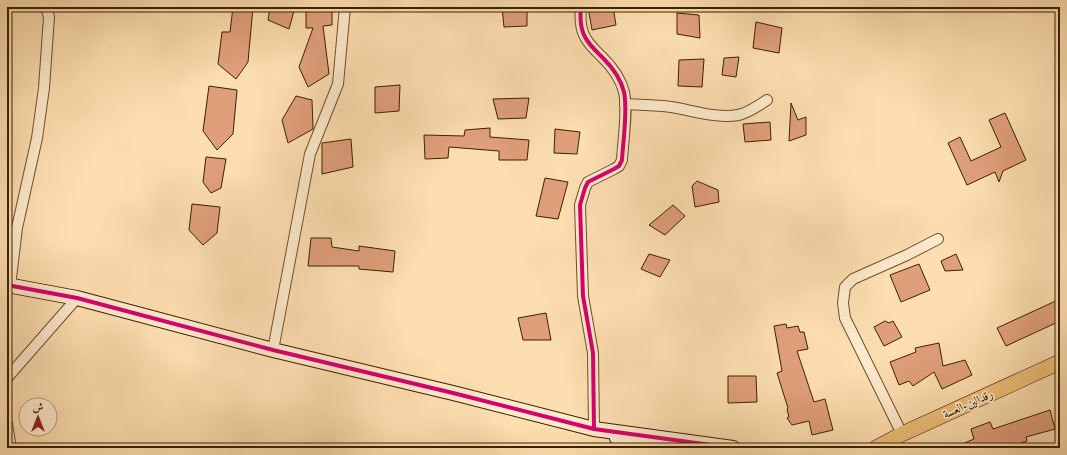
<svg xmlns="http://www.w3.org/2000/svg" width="1067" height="455" viewBox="0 0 1067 455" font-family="'IM FELL DW Pica',Amiri,serif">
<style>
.building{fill:#e09f7b;stroke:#3a2100}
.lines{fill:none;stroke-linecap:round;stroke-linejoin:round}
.street-casing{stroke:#6b502c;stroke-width:12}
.secondary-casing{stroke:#3a2100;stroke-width:16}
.primary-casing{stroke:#3a2100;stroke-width:16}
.street{stroke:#feeacc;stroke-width:10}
.secondary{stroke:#feeacc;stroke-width:14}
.primary{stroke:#eebf78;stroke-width:15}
.cycleway-casing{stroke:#feeacc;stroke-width:6}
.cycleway{stroke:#d6006c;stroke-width:4}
.labels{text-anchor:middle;stroke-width:3.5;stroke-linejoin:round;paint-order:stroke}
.street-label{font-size:12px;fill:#3a2100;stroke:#feeacc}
</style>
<rect width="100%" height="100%" fill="#fddeb0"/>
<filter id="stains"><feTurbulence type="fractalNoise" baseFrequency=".005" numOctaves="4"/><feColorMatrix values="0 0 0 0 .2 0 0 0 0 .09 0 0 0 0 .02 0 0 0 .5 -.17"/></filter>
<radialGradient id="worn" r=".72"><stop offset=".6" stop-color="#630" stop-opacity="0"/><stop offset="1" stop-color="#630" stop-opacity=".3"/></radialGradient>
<g class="building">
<polygon points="233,7 253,7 248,62 236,79 218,64 222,32 230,32"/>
<polygon points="270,7 295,7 289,29 268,20"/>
<polygon points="306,7 332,7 332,25 323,26 329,74 308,87 299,67 313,28 306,28"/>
<polygon points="502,7 527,7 527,26 504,27"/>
<polygon points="588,7 613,7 616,25 592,30"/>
<polygon points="677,13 699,15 700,38 677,34"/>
<polygon points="756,22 782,28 779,53 753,48"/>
<polygon points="739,57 736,77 722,75 724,58"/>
<polygon points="704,59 702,87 678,86 679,60"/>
<polygon points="400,85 399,111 375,113 375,87"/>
<polygon points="209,86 237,90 233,134 217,150 203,131"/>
<polygon points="296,96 312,100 313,129 288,143 282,120"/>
<polygon points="529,98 526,118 498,119 493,99"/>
<polygon points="791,103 798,120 806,117 806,135 789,141"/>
<polygon points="1005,113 1026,160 1003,171 999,182 995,172 967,185 948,143 960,137 971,161 1001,147 989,120"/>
<polygon points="770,122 771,140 745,142 743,124"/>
<polygon points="490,128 490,137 529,140 527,160 499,160 499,151 449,147 448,158 425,159 424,135 464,136 465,130"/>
<polygon points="555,129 580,132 577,154 554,153"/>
<polygon points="351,139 353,167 322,174 322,143"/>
<polygon points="206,157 226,159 221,188 211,193 203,182"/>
<polygon points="545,178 568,182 558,219 536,216"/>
<polygon points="697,181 718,190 719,202 695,207 692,186"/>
<polygon points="192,204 220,207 217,233 203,245 189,230"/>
<polygon points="673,205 685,216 665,235 649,225"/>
<polygon points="311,238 331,238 332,247 359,251 359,246 395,251 393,272 359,269 359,266 308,266"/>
<polygon points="649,254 670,260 660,277 641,269"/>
<polygon points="956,254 963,270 945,271 941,261"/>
<polygon points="919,264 930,290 901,302 890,275"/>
<polygon points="1060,299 1060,321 1006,346 997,328"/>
<polygon points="546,313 551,340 523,340 518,318"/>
<polygon points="885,321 889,323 893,321 902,337 884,346 874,327"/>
<polygon points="786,324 787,328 798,326 800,332 804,332 808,349 797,351 814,402 825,399 833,430 812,435 809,421 792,425 787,418 789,417 787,409 788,408 777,373 782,371 774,326"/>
<polygon points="939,343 943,366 965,360 972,375 942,389 934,372 913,386 909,381 899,385 890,362 916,352 915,348"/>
<polygon points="728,376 756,376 757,402 728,403"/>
<polygon points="1050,410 1055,429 1026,437 1027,441 1006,448 953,448 974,439 971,429 990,422 993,429"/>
</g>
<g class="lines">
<defs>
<g id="street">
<path d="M581 7C580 17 580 28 585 37 589 45 597 52 603 58 612 67 621 80 624 92 628 110 623 141 622 160L619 166 614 169 588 182 585 188 580 205 583 296 593 353 594 429"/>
<path d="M625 104C640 105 656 105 671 107 691 110 718 119 738 115 748 113 758 106 767 100"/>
<polyline points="10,286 17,228 37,138 44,88 49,17 46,7"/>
<polyline points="273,350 310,154 338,84 345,7"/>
<polyline points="7,378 77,298"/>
<polyline points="7,424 11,448"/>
<polyline points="902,434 845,318 843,303 845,287 853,279 907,255 938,239"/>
</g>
<g id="secondary">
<polyline points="7,285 77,298 273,350 453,393 594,429 733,448"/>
<polyline points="617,438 642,448"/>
</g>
<polyline id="primary" points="876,448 902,434 1060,362"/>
</defs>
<use href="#street" class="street-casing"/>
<use href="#secondary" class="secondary-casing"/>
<use href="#primary" class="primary-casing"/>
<use href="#street" class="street"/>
<use href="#secondary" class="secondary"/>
<use href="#primary" class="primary"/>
<defs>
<g id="cycleway">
<path d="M581 7C580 17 580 28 585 37 589 45 597 52 603 58 612 67 621 80 624 92 628 110 623 141 622 160L619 166 614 169 588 182 585 188 580 205 583 296 593 353 594 429"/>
<polyline points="7,285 77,298 273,350 453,393 594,429 733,448"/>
</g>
</defs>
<use href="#cycleway" class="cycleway-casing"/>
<use href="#cycleway" class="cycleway"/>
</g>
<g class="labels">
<g class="street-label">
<text transform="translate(968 404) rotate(-24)" y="4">رقدالين-العسة</text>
</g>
</g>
<rect width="1067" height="455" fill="none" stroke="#fddeb0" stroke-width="24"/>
<rect x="8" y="8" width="1051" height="439" fill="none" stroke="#3a2100" stroke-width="2"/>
<rect x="12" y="12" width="1043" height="431" fill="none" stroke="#3a2100"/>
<g transform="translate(38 417)"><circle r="19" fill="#feeacc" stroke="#b09a7a"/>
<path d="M0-3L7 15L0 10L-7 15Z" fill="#8f2418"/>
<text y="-6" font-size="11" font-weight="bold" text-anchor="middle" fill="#3a2100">ش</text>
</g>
<rect width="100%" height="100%" filter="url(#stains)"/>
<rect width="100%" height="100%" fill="url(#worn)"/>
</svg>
